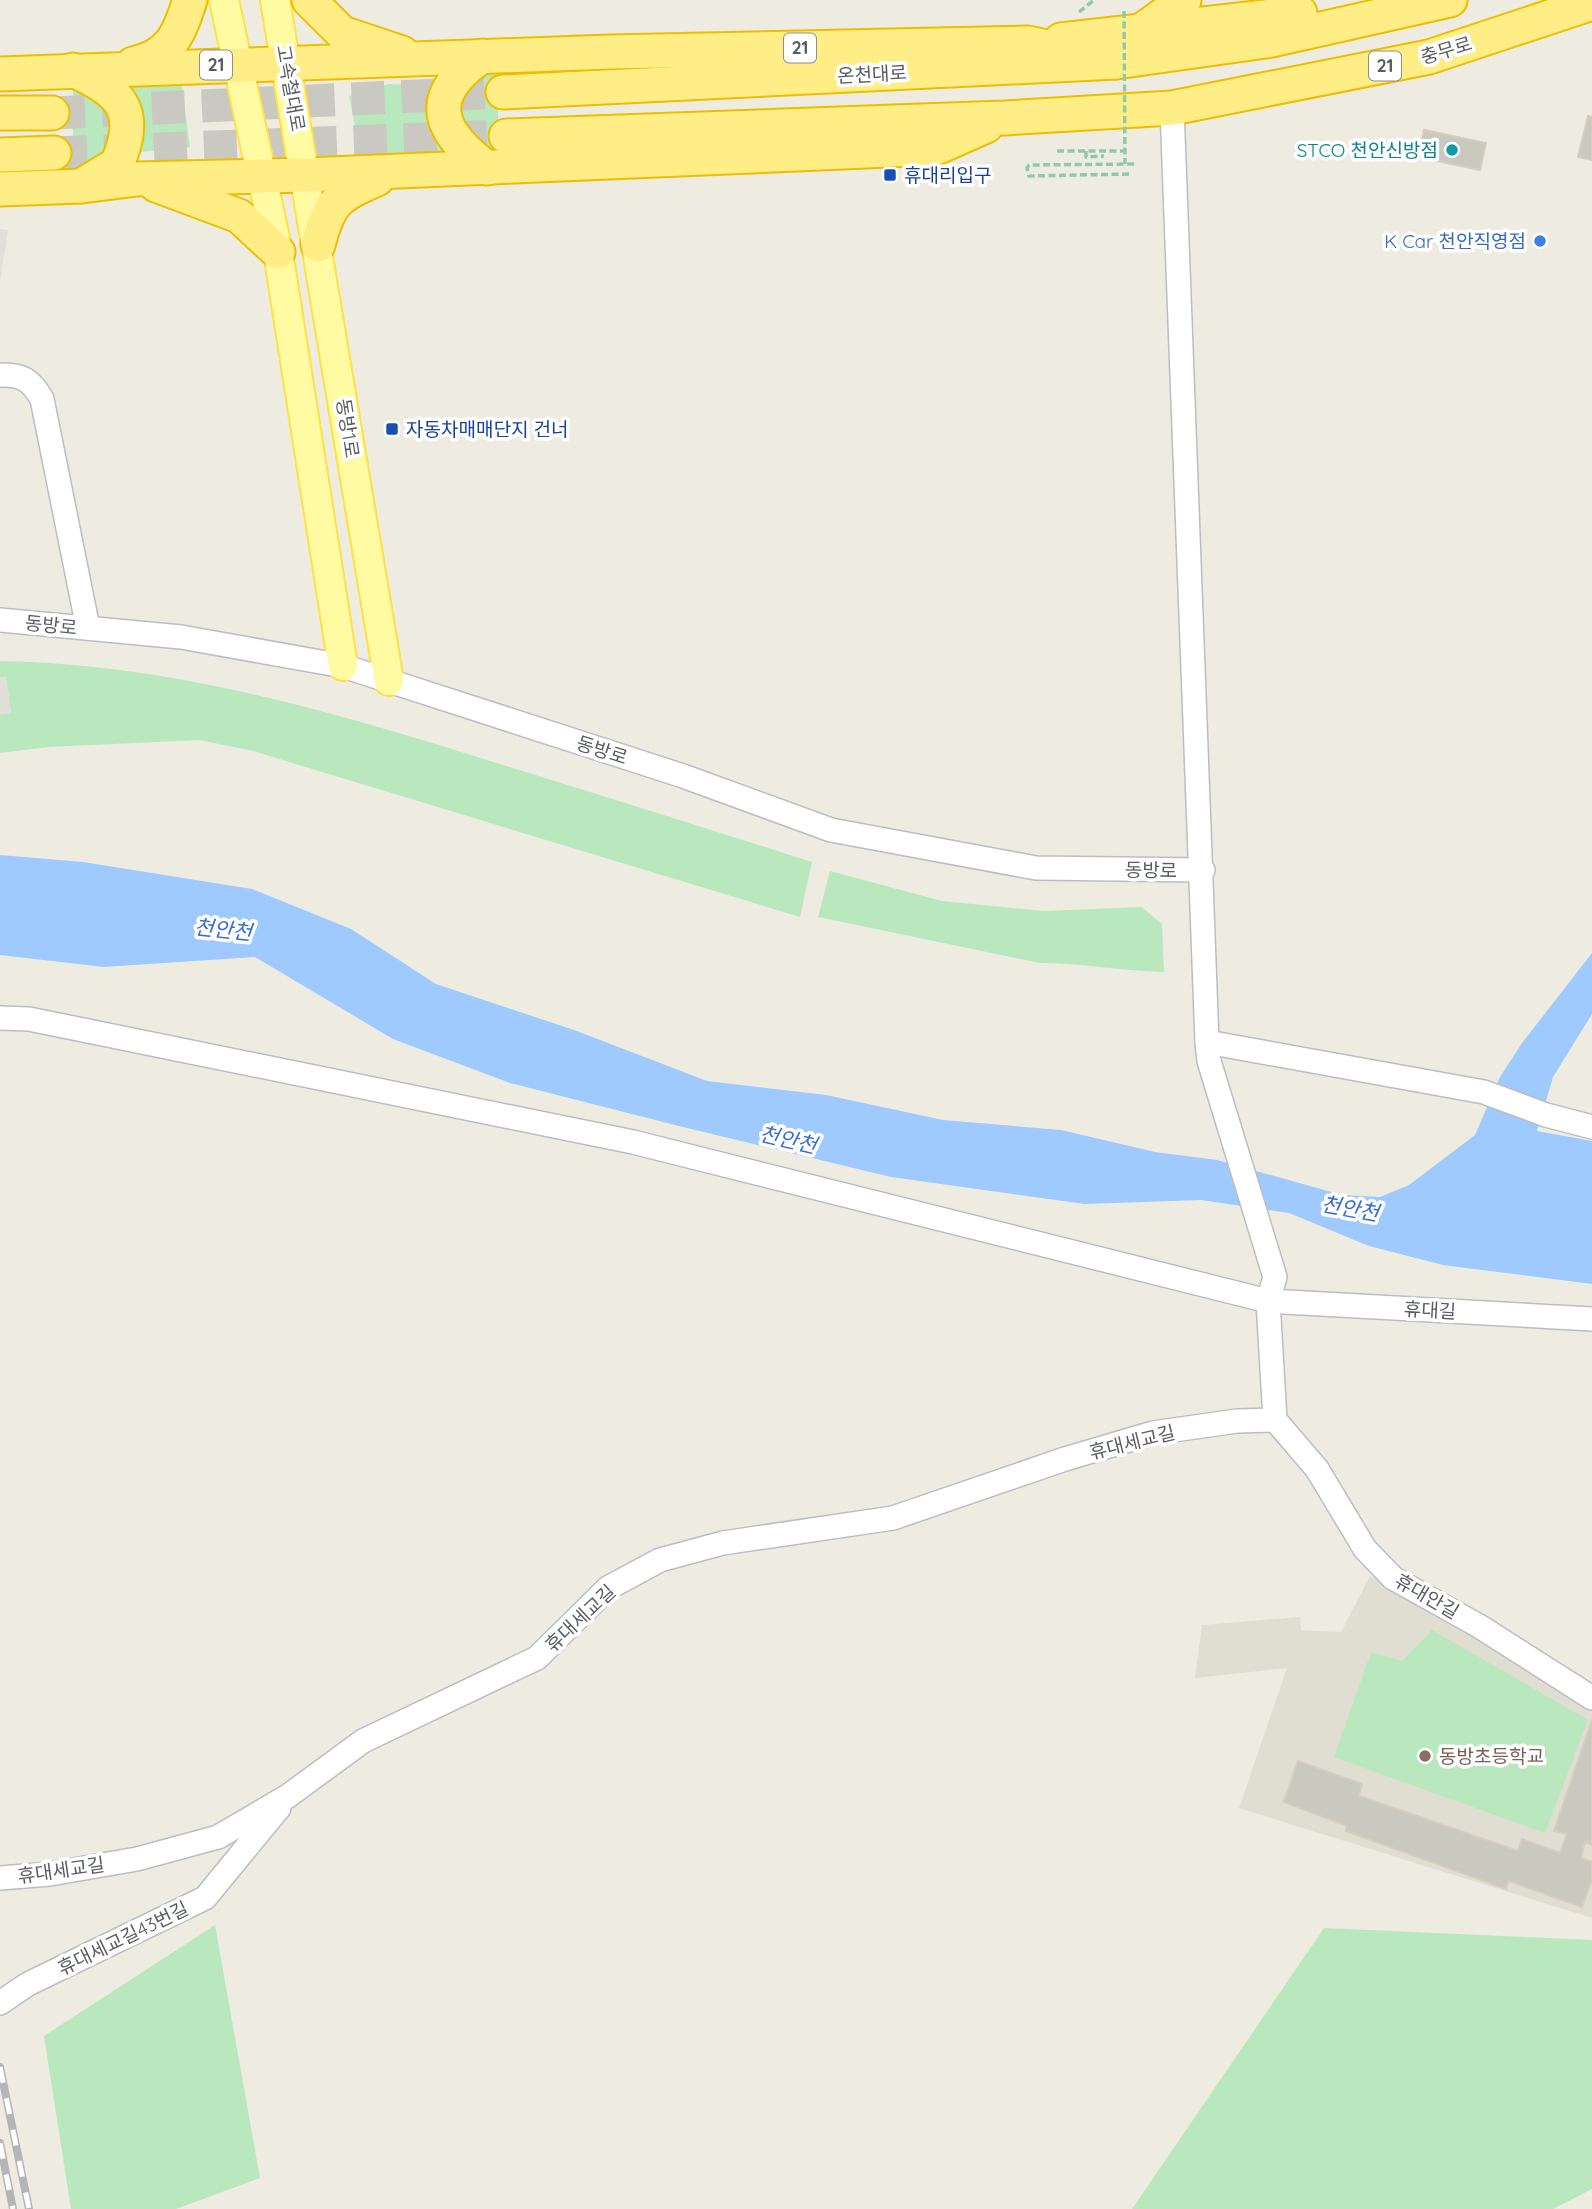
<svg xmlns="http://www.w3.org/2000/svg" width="1592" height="2209" viewBox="0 0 1592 2209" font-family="Quicksand,'Noto Sans KR',sans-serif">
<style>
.industrial{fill:#e1dfd8}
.education{fill:#e0ded0}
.green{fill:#b9e8be}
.water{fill:#9ecaff}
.building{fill:#cac9bf;stroke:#d3cebe;stroke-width:2}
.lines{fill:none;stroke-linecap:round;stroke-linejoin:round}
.highway-tunnel{stroke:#c9c8c1;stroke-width:33;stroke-dasharray:33 17;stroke-linecap:butt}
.minor-casing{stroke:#bbbdc3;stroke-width:26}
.major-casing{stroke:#ffe048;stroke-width:32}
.highway-casing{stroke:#edbe00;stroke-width:37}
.path{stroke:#92c9a8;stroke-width:3.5;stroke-dasharray:7 3.5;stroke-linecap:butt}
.minor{stroke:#fff;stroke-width:23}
.major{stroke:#fffba3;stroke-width:28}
.highway{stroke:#ffee85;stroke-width:33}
.rail-casing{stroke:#b4b5b6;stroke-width:8}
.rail{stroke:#fff;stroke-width:5;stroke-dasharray:16;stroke-linecap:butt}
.path-bridge{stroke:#92c9a8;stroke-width:3.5;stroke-dasharray:7 3.5;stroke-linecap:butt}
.culture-dot{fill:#0f9aa8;stroke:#fff;stroke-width:2.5}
.transit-dot{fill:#1a4fb4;stroke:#fff;stroke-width:2.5}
.shop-dot{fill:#3f7fe0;stroke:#fff;stroke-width:2.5}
.education-dot{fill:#8d6e63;stroke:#fff;stroke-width:2.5}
.labels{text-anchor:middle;stroke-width:7;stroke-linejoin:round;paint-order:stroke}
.shield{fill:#fff;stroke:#8b8d92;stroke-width:2}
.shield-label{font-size:18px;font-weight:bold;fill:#595c63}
.street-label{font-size:19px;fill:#595c63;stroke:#fff}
.culture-label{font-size:19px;fill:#0d838f;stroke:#fff;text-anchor:end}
.transit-label{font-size:19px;fill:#164399;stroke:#fff;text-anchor:start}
.shop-label{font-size:19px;fill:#366cbe;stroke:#fff;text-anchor:end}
.education-label{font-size:19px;fill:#785e54;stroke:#fff;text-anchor:start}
.water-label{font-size:21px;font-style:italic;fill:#366ecd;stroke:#fff}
</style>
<rect width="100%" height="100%" fill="#eeece0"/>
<g class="industrial">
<polygon points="0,229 8,230 0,281"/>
<polygon points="6,676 11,714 0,715 0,677"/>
</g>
<polygon class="education" points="1370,1576 1449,1616 1592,1704 1592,1918 1239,1808 1287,1668 1195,1678 1202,1625 1300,1617 1301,1630 1341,1632"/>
<g class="green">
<polygon points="497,65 499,155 473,145 457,103 467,79"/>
<polygon points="180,73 190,147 130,153 123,87"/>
<polygon points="73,82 91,88 115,118 110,149 73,174"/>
<polygon points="388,84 438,85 448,155 362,163 349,96"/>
<path d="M0 661C173 664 339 713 503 765 606 797 709 829 812 862L800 917 253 751 199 740 49 747 0 753V715L11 713 6 677H0Z"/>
<path d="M830 871 942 901 1044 911 1142 907 1162 924 1164 972C1122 971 1082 963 1040 963L818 917Z"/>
<polygon points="1432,1630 1588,1720 1545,1833 1334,1757 1371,1652 1402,1661"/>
<polygon points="215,1925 260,2178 176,2209 71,2209 44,2036"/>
<polygon points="1324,1928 1592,1940 1592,2189 1553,2209 1132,2209"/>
</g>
<polygon class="water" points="0,855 83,862 252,889 351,929 436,984 574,1030 707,1081 826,1095 943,1120 1061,1130 1155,1152 1217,1160 1342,1195 1380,1197 1409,1185 1475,1135 1500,1077 1522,1043 1592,953 1592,1014 1553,1077 1537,1131 1592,1141 1592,1284 1443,1265 1369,1246 1289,1213 1201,1200 1085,1204 891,1177 683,1127 510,1083 393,1039 255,957 104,967 0,955"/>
<g class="building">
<polygon points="1588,116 1592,117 1592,160 1578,157"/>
<polygon points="1424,130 1486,143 1480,170 1419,157"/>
<polygon points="1592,1720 1592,1845 1585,1842 1581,1858 1592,1862 1592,1879 1582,1907 1509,1881 1506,1889 1346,1831 1347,1826 1284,1802 1298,1761 1362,1784 1359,1796 1518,1851 1522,1839 1560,1853 1567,1834 1554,1831"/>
</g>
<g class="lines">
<g class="highway-tunnel">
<polyline points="52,113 503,92"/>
<polyline points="54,153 506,136"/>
</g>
<defs>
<g id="minor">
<polyline points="1172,108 1207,1042 1209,1061 1275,1277 1268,1301 1275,1420"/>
<path d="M0 375C22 374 31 380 42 399L88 628"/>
<polyline points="0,620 181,637 343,666 683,776 831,830 1036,868 1203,870"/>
<polyline points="0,1018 29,1019 633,1142 1268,1301 1592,1319"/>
<polyline points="1207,1042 1484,1092 1546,1115 1592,1127"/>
<polyline points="1275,1420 1317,1469 1365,1549 1393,1578 1479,1626 1592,1698"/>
<polyline points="0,1878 50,1874 137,1859 218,1837 288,1796 363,1741 537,1658 608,1588 660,1560 723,1543 893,1518 1065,1459 1153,1433 1237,1421 1275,1420"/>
<polyline points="0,2003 28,1984 205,1898 279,1808"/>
</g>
<g id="major">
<polyline points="224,0 278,252 343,666"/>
<polyline points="275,0 389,681"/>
</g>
<g id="highway">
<polyline points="309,0 342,33 402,53"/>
<polyline points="1141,31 1184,0"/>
<polyline points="1061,40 1300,13"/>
<path d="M482 56C425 96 436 130 487 168"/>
<path d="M133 64C171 56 179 34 190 0"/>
<path d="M73 70C120 91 141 110 117 164L84 184"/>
<polyline points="0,74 610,52 1028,43 1116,62"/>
<polyline points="503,92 1116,62 1272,40 1450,0"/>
<polyline points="0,113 52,113"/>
<polyline points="506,136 1004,118 1172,108 1429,57 1592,3"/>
<polyline points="0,155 54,153"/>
<polyline points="156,185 239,216 278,252"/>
<polyline points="0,189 82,186 137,179 306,175 936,148 986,126"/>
<path d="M318 245C329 202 337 196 377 179"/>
</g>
</defs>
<use href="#minor" class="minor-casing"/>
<use href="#major" class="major-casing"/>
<use href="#highway" class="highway-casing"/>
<g class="path">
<polyline points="1079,12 1094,0"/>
<polyline points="1057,151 1125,151"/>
<polyline points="1086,151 1086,157 1104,156"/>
<polyline points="1129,174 1029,176 1027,168 1029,165 1135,164"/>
</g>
<use href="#minor" class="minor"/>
<use href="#major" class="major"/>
<use href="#highway" class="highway"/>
<defs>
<g id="rail">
<polyline points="0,2067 29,2209"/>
<polyline points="0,2143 13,2209"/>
</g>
</defs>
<use href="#rail" class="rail-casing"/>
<use href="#rail" class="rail"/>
<polyline class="path-bridge" points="1124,11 1125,164"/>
</g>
<circle class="culture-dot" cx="1452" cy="150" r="7"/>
<g class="transit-dot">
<rect x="883" y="168" width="14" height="14" rx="3.5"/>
<rect x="385" y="422" width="14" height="14" rx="3.5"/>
</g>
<circle class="shop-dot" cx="1540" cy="241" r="7"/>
<circle class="education-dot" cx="1425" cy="1756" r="7"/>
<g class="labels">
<g class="shield">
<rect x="784" y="33.5" width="32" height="29" rx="5"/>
<rect x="200" y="50.5" width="32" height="29" rx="5"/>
<rect x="1369" y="51.5" width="32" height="29" rx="5"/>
</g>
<g class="shield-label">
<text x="800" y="54">21</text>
<text x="216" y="71">21</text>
<text x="1385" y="72">21</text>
</g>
<g class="street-label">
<text transform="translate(1446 50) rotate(-17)" y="7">충무로</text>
<text transform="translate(872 74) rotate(-3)" y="7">온천대로</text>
<text transform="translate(291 88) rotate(80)" y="7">고속철대로</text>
<text transform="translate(348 428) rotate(81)" y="7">동방1로</text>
<text transform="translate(51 625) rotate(6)" y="7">동방로</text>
<text transform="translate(602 750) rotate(18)" y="7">동방로</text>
<text transform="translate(1151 870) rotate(1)" y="7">동방로</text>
<text transform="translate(1430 1310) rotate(3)" y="7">휴대길</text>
<text transform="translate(1132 1442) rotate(-14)" y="7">휴대세교길</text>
<text transform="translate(1427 1596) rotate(30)" y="7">휴대안길</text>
<text transform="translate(580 1618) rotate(-43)" y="7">휴대세교길</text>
<text transform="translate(61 1870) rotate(-8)" y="7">휴대세교길</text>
<text transform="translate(123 1938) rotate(-26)" y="7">휴대세교길43번길</text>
</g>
<g class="culture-label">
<text x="1438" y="157">STCO 천안신방점</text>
</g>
<g class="transit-label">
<text x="904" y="182">휴대리입구</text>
<text x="406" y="436">자동차매매단지 건너</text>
</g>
<g class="shop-label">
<text x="1526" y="248">K Car 천안직영점</text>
</g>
<g class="education-label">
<text x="1439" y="1763">동방초등학교</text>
</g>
<g class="water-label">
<text transform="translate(223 930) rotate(6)" y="7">천안천</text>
<text transform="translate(788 1140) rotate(13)" y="7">천안천</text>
<text transform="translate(1350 1209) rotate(10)" y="7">천안천</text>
</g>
</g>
</svg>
